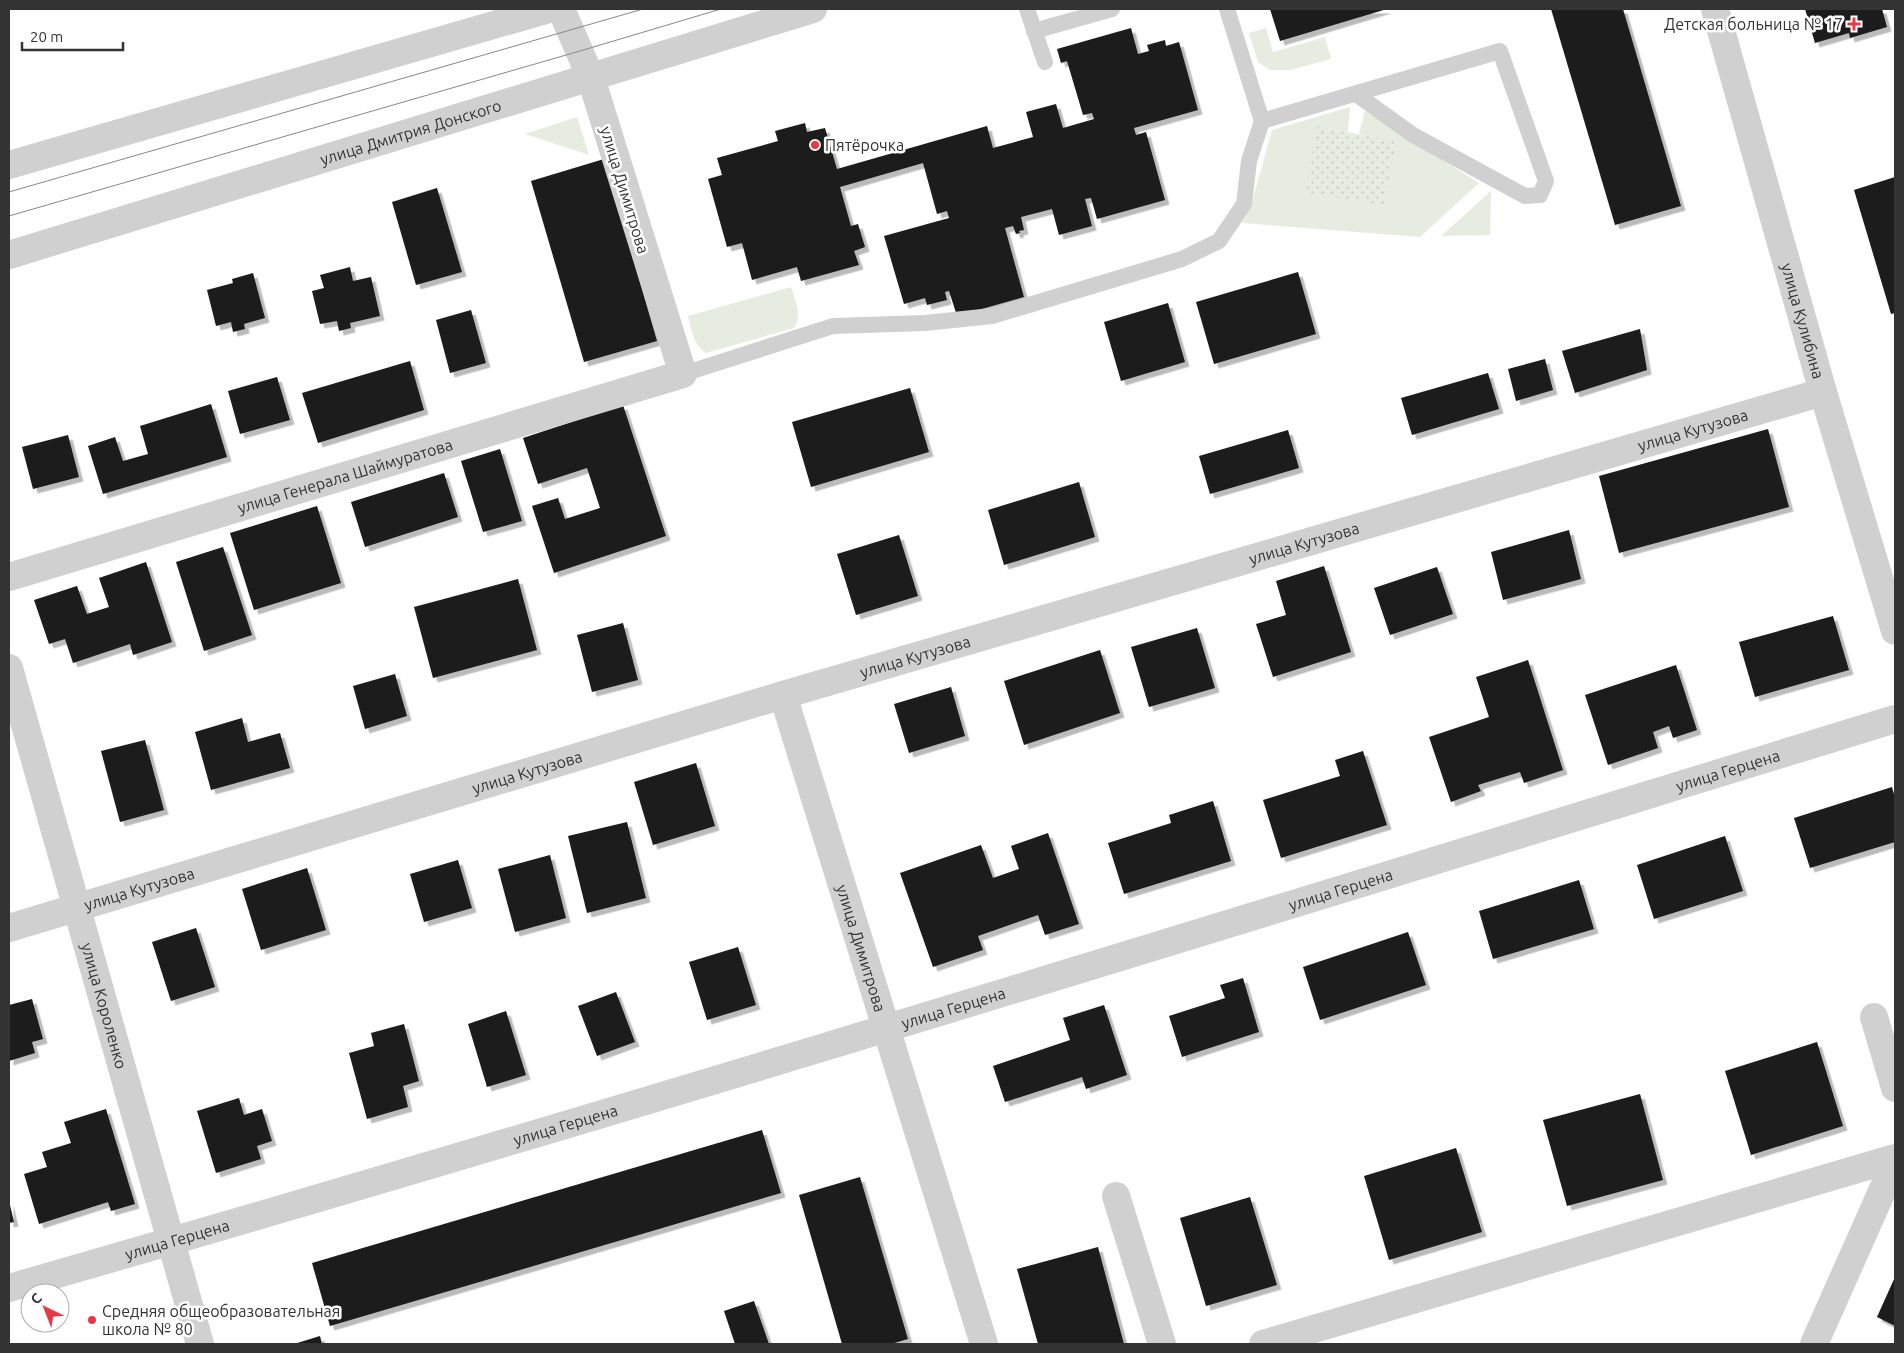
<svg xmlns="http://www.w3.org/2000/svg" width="1904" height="1353" viewBox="0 0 1904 1353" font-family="Ubuntu,sans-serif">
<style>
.grass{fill:#e6ecdf}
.park{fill:url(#park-dots)}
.building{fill:#1a1a1a;filter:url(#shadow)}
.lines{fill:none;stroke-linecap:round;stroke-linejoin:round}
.service{stroke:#d0d0d0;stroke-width:16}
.minor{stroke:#d0d0d0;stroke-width:28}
.tertiary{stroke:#d0d0d0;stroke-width:28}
.tram{stroke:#888;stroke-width:1}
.poi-dot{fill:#e63946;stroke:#fff;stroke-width:2}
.labels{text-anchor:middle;stroke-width:5;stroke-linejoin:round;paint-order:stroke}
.poi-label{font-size:16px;fill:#333;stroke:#fff;text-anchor:start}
.street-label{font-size:16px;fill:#333;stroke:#fff}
</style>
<defs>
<pattern id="park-dots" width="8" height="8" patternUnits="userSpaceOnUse" patternTransform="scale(1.25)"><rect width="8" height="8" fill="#e6ecdf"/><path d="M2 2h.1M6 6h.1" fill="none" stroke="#c6cbc0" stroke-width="1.8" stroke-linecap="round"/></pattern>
<filter id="shadow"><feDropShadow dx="4.5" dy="4.5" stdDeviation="0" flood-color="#0004"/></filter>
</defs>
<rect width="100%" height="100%" fill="#fff"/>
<g class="grass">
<polygon points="1266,28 1273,52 1325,37 1331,59 1290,70 1270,70 1258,62 1249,33"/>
<polygon points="1350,107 1348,132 1318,127 1396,141 1359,134 1365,111 1479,183 1420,237 1242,223 1251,206 1272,130"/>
<polygon points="577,117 589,155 525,134"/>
<polygon points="1491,191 1490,235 1441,236"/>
<path d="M791 287C795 301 803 315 794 328L706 353C693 345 692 330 688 316Z"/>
</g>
<polygon class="park" points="1317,127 1396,141 1384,205 1306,192"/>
<g class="building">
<polygon points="1270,9 1387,9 1280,41"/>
<polygon points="1551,9 1623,9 1681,206 1615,225"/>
<polygon points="1805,9 1882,9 1887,27 1850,38 1849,33 1815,43"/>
<polygon points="1131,28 1138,54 1149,51 1147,45 1165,40 1166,46 1179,42 1198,110 1134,128 1136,135 1146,132 1165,200 1097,219 1091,198 1085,199 1092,226 1059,235 1052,209 1021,217 1024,230 1019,231 1020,233 1016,234 1013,226 1005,228 1024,297 957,316 949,291 945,292 947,300 927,305 925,298 904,304 884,236 949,218 947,211 937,214 923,163 840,187 851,226 858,224 865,247 854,251 859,265 801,281 797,267 752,280 742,243 727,247 708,179 722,175 717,158 778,141 775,131 805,123 807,132 825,128 837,169 987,126 993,148 1033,137 1026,112 1056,104 1063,128 1094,119 1092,113 1083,115 1067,61 1061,63 1057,49"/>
<polygon points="604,159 657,341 584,362 531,181"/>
<polygon points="1895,177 1895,313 1891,314 1854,190"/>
<polygon points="437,188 462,272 416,285 392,202"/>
<polygon points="350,267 353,281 371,277 380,316 350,323 351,328 339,331 337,321 320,324 312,291 324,288 320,275"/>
<polygon points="1298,272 1316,334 1214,364 1196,302"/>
<polygon points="253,273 265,318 244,324 245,329 233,332 231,322 216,326 207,290 233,283 232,279"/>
<polygon points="1168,303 1185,362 1121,381 1104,322"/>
<polygon points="471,310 486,363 450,373 436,320"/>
<polygon points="1640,329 1647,370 1575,393 1562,351"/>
<polygon points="1545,359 1553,390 1516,401 1508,369"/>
<polygon points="410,361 424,410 318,443 302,393"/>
<polygon points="1488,373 1499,409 1412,435 1401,398"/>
<polygon points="277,377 290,420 240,434 228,391"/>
<polygon points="910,388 929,452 811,487 792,422"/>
<polygon points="211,404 227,457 103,494 88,446 115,437 123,461 148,454 140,426"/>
<polygon points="623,405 666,536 554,573 532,506 558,498 565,519 600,508 587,468 538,484 523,438"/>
<polygon points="1768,429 1789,507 1619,553 1599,476"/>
<polygon points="1288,430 1299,468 1210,494 1199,456"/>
<polygon points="68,435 79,477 33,489 22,447"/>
<polygon points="500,449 522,521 483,532 461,461"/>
<polygon points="444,473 458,517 365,547 351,502"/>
<polygon points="1079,482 1095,537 1004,565 988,510"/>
<polygon points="317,506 341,583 254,610 230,533"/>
<polygon points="1569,530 1581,579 1503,600 1491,552"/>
<polygon points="899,535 918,596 856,615 837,554"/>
<polygon points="223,547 252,635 204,651 176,562"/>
<polygon points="146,562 172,642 133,655 130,644 73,663 65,639 49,644 34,600 77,586 87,614 109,607 99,578"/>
<polygon points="1324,566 1351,652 1273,677 1256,624 1286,615 1276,581"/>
<polygon points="1437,567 1453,614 1390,635 1374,588"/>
<polygon points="518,579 537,650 433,678 414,607"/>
<polygon points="1833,616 1849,670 1755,697 1739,642"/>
<polygon points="623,623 638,680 592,692 577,635"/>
<polygon points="1197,628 1215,688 1149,707 1131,647"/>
<polygon points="1100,650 1120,713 1024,745 1004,681"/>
<polygon points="1528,660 1563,770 1524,783 1520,772 1478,785 1481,791 1451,802 1429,737 1489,717 1476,677"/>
<polygon points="1676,665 1697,730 1673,738 1669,726 1653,732 1658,748 1608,765 1585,695"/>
<polygon points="395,674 407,716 365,729 353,686"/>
<polygon points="951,687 965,736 909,753 894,704"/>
<polygon points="242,718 248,742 280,733 290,768 211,790 195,732"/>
<polygon points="145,740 164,810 120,822 101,751"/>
<polygon points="1363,751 1387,825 1281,858 1263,800 1340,776 1335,760"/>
<polygon points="696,763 715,826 653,845 634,782"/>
<polygon points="1892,787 1895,798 1895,842 1810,868 1794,818"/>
<polygon points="1213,801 1231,861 1124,894 1108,843 1171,823 1169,815"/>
<polygon points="627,822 646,898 587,913 568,836"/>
<polygon points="1048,833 1079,924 1045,935 1038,915 978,936 983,950 933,967 900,873 981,845 993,878 1019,869 1011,846"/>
<polygon points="1725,836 1743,891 1654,919 1637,865"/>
<polygon points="550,855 566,918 515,932 498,869"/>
<polygon points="458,860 472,908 424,922 410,874"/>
<polygon points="307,868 326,930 261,950 242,889"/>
<polygon points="1579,880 1594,929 1493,959 1479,911"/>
<polygon points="196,928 215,987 171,1001 152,942"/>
<polygon points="1408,932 1426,985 1320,1020 1303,967"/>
<polygon points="738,947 756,1005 707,1020 689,962"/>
<polygon points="1243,978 1259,1032 1182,1057 1169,1016 1225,998 1220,985"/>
<polygon points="616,992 635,1042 597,1056 578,1006"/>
<polygon points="32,999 43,1039 32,1042 35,1053 9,1061 9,1005"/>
<polygon points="1104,1005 1127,1075 1086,1089 1082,1077 1005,1102 993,1066 1070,1040 1063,1018"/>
<polygon points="506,1011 526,1075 487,1087 468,1024"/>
<polygon points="404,1024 419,1081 403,1086 408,1107 367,1119 349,1053 374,1046 371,1033"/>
<polygon points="1817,1042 1843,1126 1751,1155 1725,1071"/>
<polygon points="1640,1094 1663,1180 1567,1206 1543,1120"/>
<polygon points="239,1098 244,1115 262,1109 272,1141 257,1146 261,1159 216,1173 197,1111"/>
<polygon points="106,1109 135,1204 111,1211 108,1202 39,1224 24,1174 47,1167 42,1152 71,1143 64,1122"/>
<polygon points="762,1130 781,1193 330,1326 312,1263"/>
<polygon points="1456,1148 1482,1232 1389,1260 1364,1176"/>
<polygon points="860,1177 908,1339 891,1344 842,1344 799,1195"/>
<polygon points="1250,1197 1277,1285 1206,1306 1180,1218"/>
<polygon points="9,1201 14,1222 9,1223"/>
<polygon points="1098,1247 1124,1344 1038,1344 1017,1269"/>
<polygon points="1895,1277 1895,1326 1877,1317"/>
<polygon points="754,1301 769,1344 735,1344 724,1311"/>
<polygon points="320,1336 322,1344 294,1344"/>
</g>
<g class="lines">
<g class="service">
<polyline points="1027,9 1045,62"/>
<polyline points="1034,31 1112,9"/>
<polyline points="1262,121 1500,51 1546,181 1540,195 1525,196 1413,135 1356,94"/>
<polyline points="683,374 833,326 925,323 992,316 1182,259 1219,241 1244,204 1249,161 1262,121 1227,9"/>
</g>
<g class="minor">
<path id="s1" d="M1715 9 1823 392 1895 631"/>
<path id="s2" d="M9 577 683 374 591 78 561 9"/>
<path id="s3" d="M9 668 200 1344"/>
<path id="s4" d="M783 695 984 1344"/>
<path id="s5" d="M9 928 783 695 1823 392"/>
<polyline points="1874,1017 1895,1088"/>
<polyline points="1116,1196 1162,1344"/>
<path id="s6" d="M9 1288C640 1107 1267 912 1895 719"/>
<polyline points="1263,1344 1895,1158"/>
<polyline points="1814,1344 1895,1162"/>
</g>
<g class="tertiary">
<polyline points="9,165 549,9"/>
<path id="s7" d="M9 255 813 9"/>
</g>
<g class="tram">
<polyline points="9,192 643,9"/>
<polyline points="9,216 580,51 721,9"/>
</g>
</g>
<g class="poi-dot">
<path d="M1851.5 16.5h5v5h5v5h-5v5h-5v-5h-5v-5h5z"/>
<circle cx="815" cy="145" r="5"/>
<circle cx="92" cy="1320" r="5"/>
</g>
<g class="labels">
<g class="poi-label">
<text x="1843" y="30" text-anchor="end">Детская больница № 17</text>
<text x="825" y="151">Пятёрочка</text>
<text x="102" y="1317">Средняя общеобразовательная<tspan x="102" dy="18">школа № 80</tspan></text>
</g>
<g class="street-label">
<text dy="6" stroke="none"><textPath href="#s7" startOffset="420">улица Дмитрия Донского</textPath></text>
<text transform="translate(625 190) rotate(73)" y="6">улица Димитрова</text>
<text dy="6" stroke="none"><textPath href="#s1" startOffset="324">улица Кулибина</textPath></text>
<text dy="6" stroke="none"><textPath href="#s5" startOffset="1756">улица Кутузова</textPath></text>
<text dy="6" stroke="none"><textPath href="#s2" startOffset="351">улица Генерала Шаймуратова</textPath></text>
<text dy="6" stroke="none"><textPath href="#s5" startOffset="1351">улица Кутузова</textPath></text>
<text dy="6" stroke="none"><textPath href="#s5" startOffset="946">улица Кутузова</textPath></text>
<text dy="6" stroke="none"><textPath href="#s6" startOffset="1795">улица Герцена</textPath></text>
<text dy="6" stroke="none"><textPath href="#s5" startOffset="541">улица Кутузова</textPath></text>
<text dy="6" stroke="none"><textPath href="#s5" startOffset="136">улица Кутузова</textPath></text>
<text dy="6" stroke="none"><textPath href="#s6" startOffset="1390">улица Герцена</textPath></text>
<text dy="6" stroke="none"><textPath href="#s4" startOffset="265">улица Димитрова</textPath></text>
<text dy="6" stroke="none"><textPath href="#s3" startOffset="351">улица Короленко</textPath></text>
<text dy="6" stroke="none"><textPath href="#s6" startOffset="985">улица Герцена</textPath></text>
<text dy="6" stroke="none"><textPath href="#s6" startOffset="580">улица Герцена</textPath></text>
<text dy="6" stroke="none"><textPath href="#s6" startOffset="175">улица Герцена</textPath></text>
</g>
</g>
<rect width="1904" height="1353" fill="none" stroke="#333333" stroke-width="20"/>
<g transform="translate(45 1308) rotate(317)"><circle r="24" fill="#ffffff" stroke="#adadad"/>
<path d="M0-4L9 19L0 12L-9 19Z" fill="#e63946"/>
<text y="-8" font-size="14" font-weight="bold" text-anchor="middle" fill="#333333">С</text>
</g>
<path d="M22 42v8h101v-8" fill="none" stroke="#333333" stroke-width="2.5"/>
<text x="30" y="42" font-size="15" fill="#333333" stroke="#ffffff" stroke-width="4" paint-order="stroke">20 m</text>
</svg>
